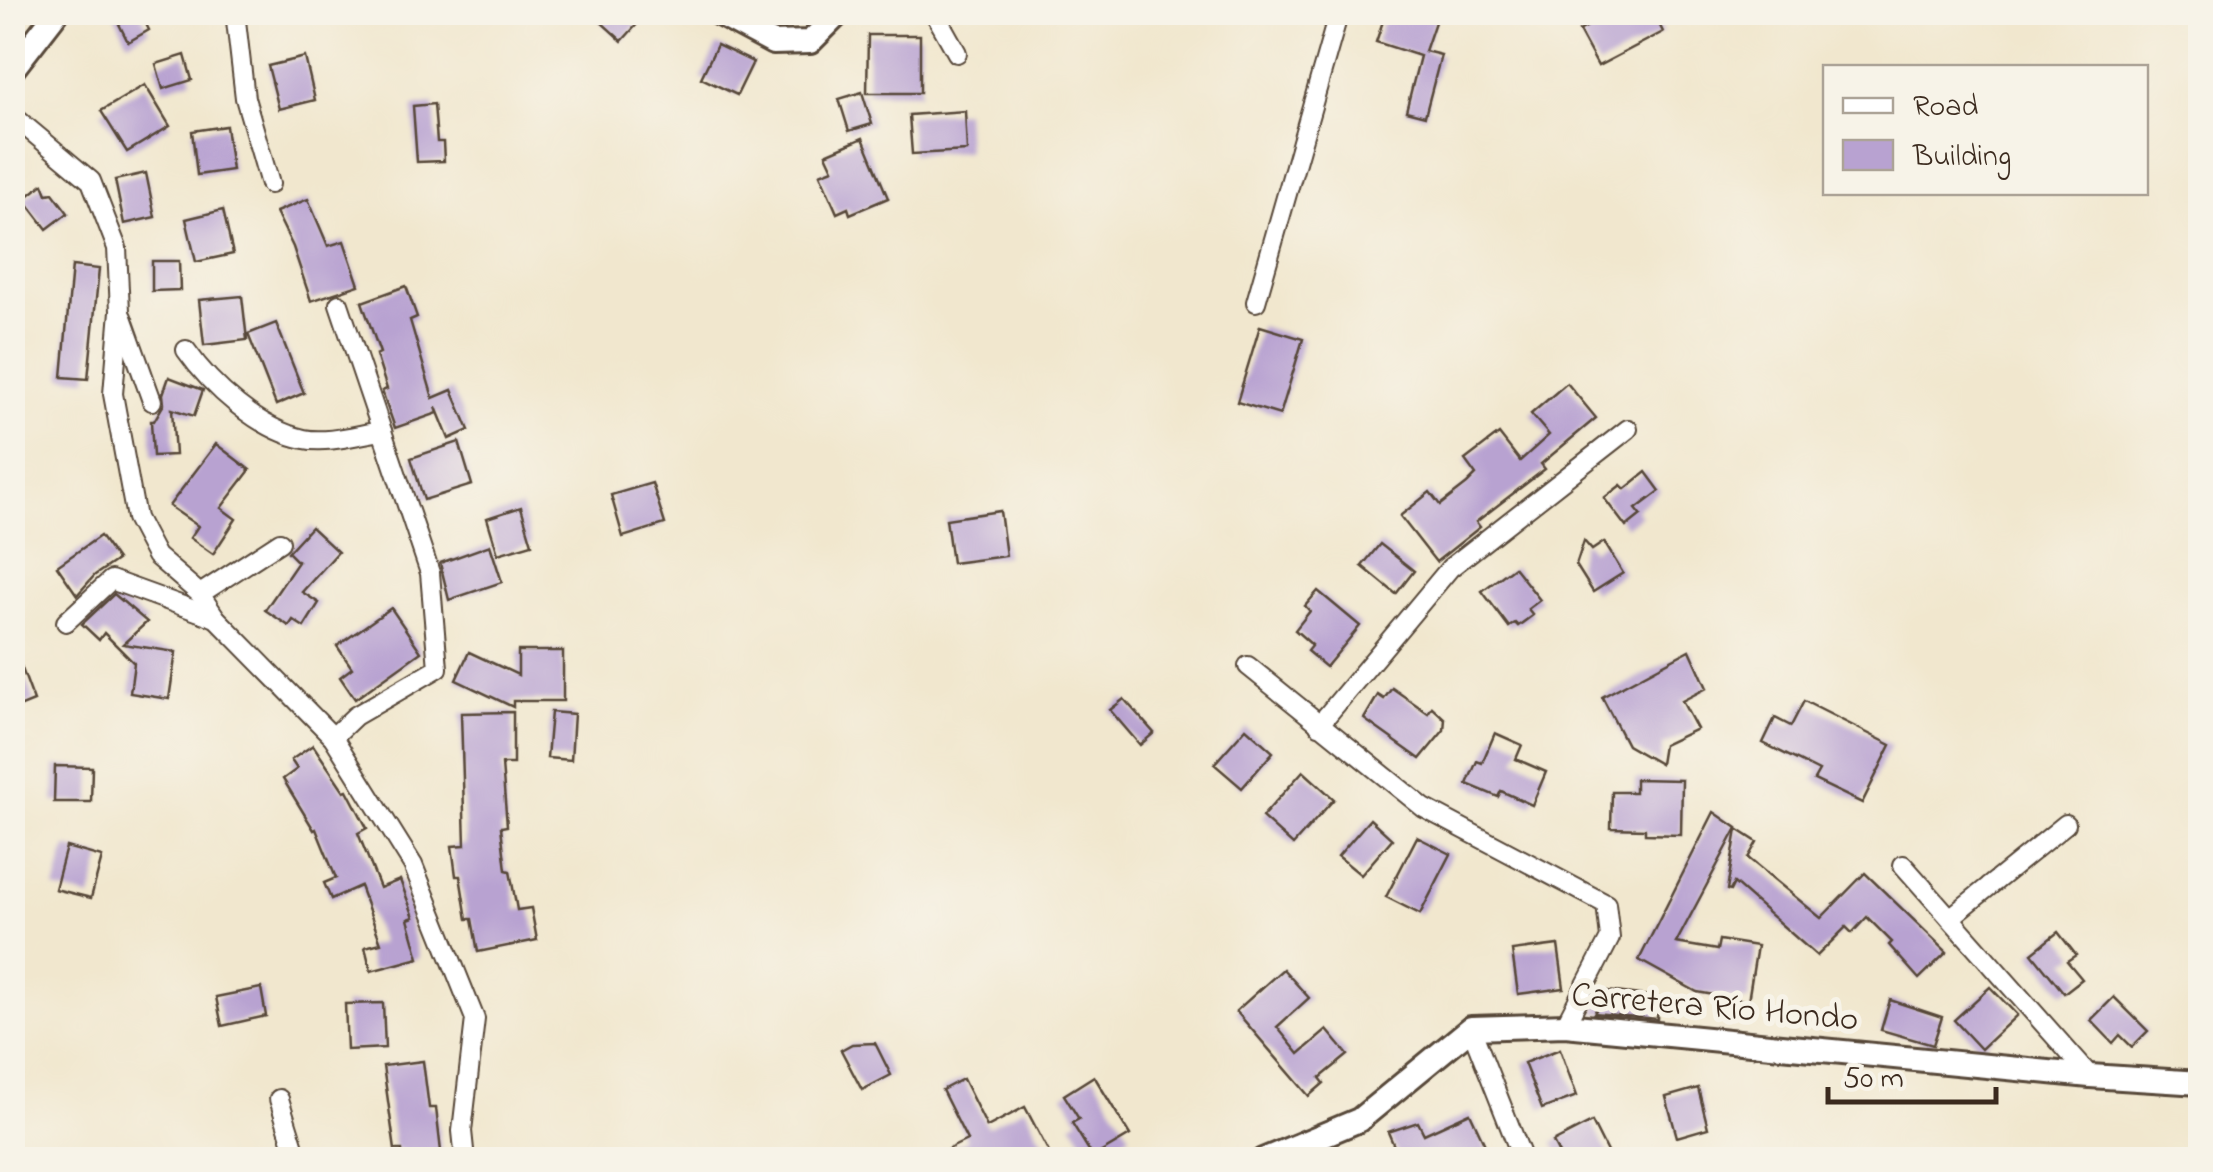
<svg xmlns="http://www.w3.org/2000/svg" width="2213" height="1172" viewBox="0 0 2213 1172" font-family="'Indie Flower',sans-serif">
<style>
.building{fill:#b8a2d1}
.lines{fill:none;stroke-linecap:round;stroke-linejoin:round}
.minor-casing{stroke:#564638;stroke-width:22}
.tertiary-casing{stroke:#564638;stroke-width:28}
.minor{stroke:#fff;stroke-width:18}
.tertiary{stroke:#fff;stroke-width:22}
.labels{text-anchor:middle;stroke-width:10;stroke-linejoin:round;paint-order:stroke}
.street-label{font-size:35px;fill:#3b2a1e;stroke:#f7f3e8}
</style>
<rect width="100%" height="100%" fill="#f7f3e8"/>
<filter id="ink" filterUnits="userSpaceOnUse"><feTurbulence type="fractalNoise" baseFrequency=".01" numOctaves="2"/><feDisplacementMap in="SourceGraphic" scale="20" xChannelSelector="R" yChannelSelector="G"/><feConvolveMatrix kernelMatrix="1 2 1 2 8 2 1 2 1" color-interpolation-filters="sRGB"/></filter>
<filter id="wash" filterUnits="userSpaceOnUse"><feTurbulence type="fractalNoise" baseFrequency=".0048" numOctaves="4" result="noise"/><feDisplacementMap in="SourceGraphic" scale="40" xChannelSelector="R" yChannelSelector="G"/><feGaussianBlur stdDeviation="2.25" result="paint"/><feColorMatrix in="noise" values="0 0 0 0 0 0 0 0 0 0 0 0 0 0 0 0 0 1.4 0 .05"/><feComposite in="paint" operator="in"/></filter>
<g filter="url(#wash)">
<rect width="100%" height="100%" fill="#f1e7ce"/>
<g id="blocks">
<g class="building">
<polygon points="113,12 140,12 149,30 128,42"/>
<polygon points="590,12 648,12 622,41"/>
<polygon points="1386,12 1415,12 1436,19 1425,51 1441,55 1425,116 1406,111 1420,56 1376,42"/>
<polygon points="1613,12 1653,12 1663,32 1598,66 1579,31"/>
<polygon points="868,35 920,35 920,93 867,93"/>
<polygon points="717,45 753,62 737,95 701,78"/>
<polygon points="185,55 192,80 163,89 156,64"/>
<polygon points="305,57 315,100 279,109 268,66"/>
<polygon points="145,85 170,126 127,152 101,111"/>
<polygon points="862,92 872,124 849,131 839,99"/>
<polygon points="434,104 437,142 443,142 444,161 417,162 413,106"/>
<polygon points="965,111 967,151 912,154 909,115"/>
<polygon points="226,126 232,170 197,175 192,131"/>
<polygon points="863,138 888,198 850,214 848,208 837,213 820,174 833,169 826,154"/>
<polygon points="146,173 155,217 124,224 115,180"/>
<polygon points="43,184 47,194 53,193 68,213 47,229 24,199"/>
<polygon points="308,199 328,246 344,241 359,285 311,301 293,247 276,212"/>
<polygon points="223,210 233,254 196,262 186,219"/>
<polygon points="152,261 179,261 180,290 152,291"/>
<polygon points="72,266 99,269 88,379 62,377"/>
<polygon points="406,286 417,317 410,320 433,398 452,390 469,430 449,439 436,407 438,413 395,428 382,391 387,389 376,355 380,353 362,302"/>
<polygon points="242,296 247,340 204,345 199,300"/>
<polygon points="276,323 304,393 276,405 248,334"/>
<polygon points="1260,326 1303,339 1280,415 1237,402"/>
<polygon points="169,377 203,390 194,416 172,409 175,455 153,456 151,421 154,421 164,404 163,394"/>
<polygon points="1567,383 1596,418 1541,464 1545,469 1476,522 1480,527 1436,562 1400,516 1430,492 1440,505 1467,484 1476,475 1465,460 1499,434 1520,461 1549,435 1531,414"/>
<polygon points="459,442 472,485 424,500 411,458"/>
<polygon points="216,444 250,470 221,508 236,519 213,554 190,538 198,526 169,506"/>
<polygon points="1646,472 1660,491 1636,509 1641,515 1626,527 1604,498 1621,485 1625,489"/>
<polygon points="652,483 665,524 623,537 611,495"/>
<polygon points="521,507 532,544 498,554 487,518"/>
<polygon points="1000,511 1006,556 952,563 946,519"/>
<polygon points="311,527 338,552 302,592 319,603 304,627 293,620 289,626 265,610 298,562 288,552"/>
<polygon points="100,536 117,560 95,575 77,595 57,566"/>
<polygon points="1584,541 1592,550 1604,542 1623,573 1593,592 1576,565"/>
<polygon points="1380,544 1414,571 1396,594 1362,566"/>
<polygon points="490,545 502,582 449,600 440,563"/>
<polygon points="1514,567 1540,600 1528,609 1533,615 1518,626 1515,623 1509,627 1482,591"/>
<polygon points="1318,591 1360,626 1326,667 1307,651 1312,645 1295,630 1310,611 1305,606"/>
<polygon points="114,594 147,622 123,644 176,652 169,699 130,693 134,663 104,633 99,640 82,624"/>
<polygon points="391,608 421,652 355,699 340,677 352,668 337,646"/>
<polygon points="14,647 34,701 12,710 12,648"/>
<polygon points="1690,650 1707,688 1682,701 1697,729 1663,745 1660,764 1627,745 1602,697"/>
<polygon points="518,651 563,651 563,701 513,701 513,707 456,680 469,652 518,675"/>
<polygon points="1392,688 1428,713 1432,707 1445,719 1444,730 1420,759 1364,719 1378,695 1384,699"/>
<polygon points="1124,699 1154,733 1140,745 1110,710"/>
<polygon points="1804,701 1891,745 1862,803 1814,780 1819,771 1763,743 1775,718 1791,726"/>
<polygon points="513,712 513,764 502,764 507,826 501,827 506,870 510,871 517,910 531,908 537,940 478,952 472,919 467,919 460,876 456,876 452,846 465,845 461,713"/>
<polygon points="551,712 574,714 571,760 547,758"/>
<polygon points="1246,728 1273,752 1242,788 1214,764"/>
<polygon points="1495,733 1522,745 1516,759 1546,772 1532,805 1501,791 1498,797 1467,784 1477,761 1482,763"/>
<polygon points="313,745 344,791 347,790 367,828 358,833 380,888 400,880 414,917 408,919 419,958 371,971 365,947 381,943 360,886 331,899 324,883 336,878 316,829 314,830 283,779 297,769 291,760"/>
<polygon points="55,766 92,767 91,802 54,802"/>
<polygon points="1303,771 1334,799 1293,845 1262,817"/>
<polygon points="1635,779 1682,780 1681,835 1645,834 1645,829 1611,828 1612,792 1635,792"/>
<polygon points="1714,812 1737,828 1676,943 1717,950 1719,940 1757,946 1748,1001 1697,992 1639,960"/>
<polygon points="1370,819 1392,839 1361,875 1338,856"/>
<polygon points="1737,829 1757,842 1748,858 1821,918 1865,873 1947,952 1919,979 1889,945 1892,942 1867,917 1852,933 1846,927 1817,956 1734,883 1730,891 1727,890"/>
<polygon points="1417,837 1451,854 1420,914 1386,897"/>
<polygon points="66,847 102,857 91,898 55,889"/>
<polygon points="2058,932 2076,955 2067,961 2082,979 2064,993 2032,953"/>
<polygon points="1558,945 1564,988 1518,994 1512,951"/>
<polygon points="1283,969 1309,998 1277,1027 1299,1054 1327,1030 1348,1055 1320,1078 1324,1083 1309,1096 1236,1011"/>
<polygon points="1990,987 2017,1015 1981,1049 1954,1020"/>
<polygon points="261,988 266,1016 222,1026 216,997"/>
<polygon points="1607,991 1658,997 1657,1019 1594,1013"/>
<polygon points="2114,997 2148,1031 2132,1047 2120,1035 2113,1043 2091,1020"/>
<polygon points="1890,1000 1942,1017 1933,1045 1881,1030"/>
<polygon points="383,1003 385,1048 347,1050 345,1004"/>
<polygon points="875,1043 891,1075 862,1090 841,1050 852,1044"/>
<polygon points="1560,1049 1577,1096 1542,1109 1524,1063"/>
<polygon points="423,1061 429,1108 436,1108 442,1160 403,1160 402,1150 395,1150 383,1066"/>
<polygon points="1094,1076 1130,1135 1093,1157 1072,1123 1079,1119 1064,1095"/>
<polygon points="963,1079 987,1127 1025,1107 1053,1160 926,1160 967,1140 942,1090"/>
<polygon points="1698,1088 1708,1128 1677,1137 1666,1097"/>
<polygon points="1470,1113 1492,1160 1400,1160 1388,1132 1418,1122 1424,1134"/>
<polygon points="1592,1122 1611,1160 1562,1160 1553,1142"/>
</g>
</g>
</g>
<g filter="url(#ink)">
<use href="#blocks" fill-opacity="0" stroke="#564638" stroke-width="2.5"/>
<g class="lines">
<defs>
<g id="minor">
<polyline points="235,12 245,98 270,184"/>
<polyline points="934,12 957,53"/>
<polyline points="12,115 91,181 117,248 120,311 113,394 136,518 156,556 200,594 216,618 333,737 413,865 475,1019 462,1131 465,1160"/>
<polyline points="1256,302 1339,12"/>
<polyline points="122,317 152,401"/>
<path d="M186 350C211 386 259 430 304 439 328 444 359 434 382 431"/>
<polyline points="200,594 280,542"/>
<polyline points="66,622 111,580 216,618"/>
<polyline points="1248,666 1424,808 1606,904 1610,938 1565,1025"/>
<polyline points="1319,725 1450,568 1628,429"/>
<polyline points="333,737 355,716 438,668 430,573 339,304"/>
<polyline points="1903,865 2090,1076"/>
<polyline points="1950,918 2066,824"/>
<polyline points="1471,1028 1523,1160"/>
<polyline points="279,1099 298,1160"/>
</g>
<g id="tertiary">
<polyline points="715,12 773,43 810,42 840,12"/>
<polyline points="12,70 57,12"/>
<polyline points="1263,1160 1359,1120 1471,1028 1565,1025 2090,1076 2200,1083"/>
</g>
</defs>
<use href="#minor" class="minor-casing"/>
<use href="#tertiary" class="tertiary-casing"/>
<use href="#minor" class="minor"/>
<use href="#tertiary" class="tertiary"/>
</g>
</g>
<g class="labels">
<g class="street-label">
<text transform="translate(1715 1005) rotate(5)" y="12">Carretera Río Hondo</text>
</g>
</g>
<rect width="2213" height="1172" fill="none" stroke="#f7f3e8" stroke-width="50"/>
<rect x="1823" y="65" width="325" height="130" fill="#f7f3e8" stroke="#aca397" stroke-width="2.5"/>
<rect x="1843" y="98" width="50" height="15" fill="#ffffff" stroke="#aca397" stroke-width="2.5"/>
<text x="1913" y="115" font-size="30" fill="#3b2a1e">Road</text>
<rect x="1843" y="140" width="50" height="30" fill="#b8a2d1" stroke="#aca397" stroke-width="2.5"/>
<text x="1913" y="165" font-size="30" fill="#3b2a1e">Building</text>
<path d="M1828 1087v15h168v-15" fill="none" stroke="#3b2a1e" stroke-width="5"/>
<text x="1843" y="1087" font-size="30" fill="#3b2a1e" stroke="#f7f3e8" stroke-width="8" paint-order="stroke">50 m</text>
</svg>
